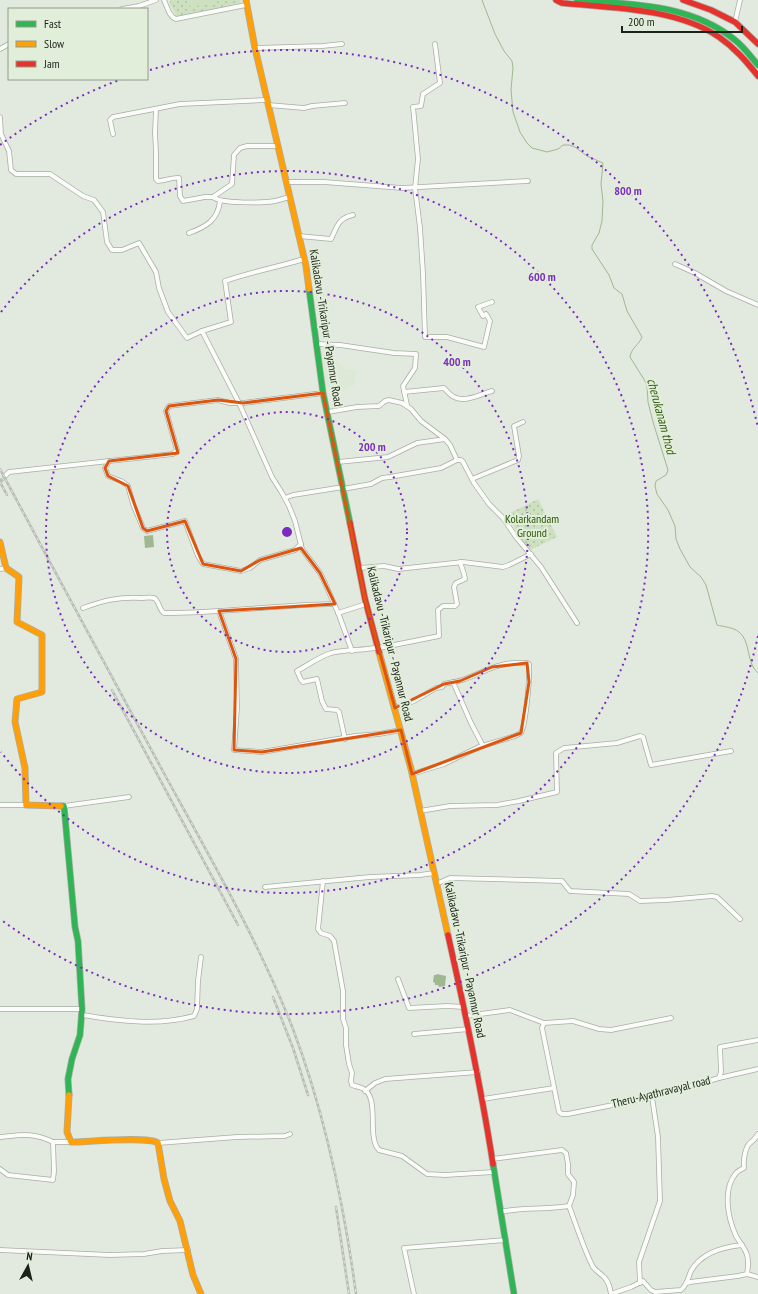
<svg xmlns="http://www.w3.org/2000/svg" width="758" height="1294" viewBox="0 0 758 1294" font-family="'PT Sans Narrow',sans-serif">
<style>
.built{fill:#dce9d5}
.park{fill:url(#park-dots)}
.pitch{fill:#cde1c1}
.water{fill:#a0b892}
.lines{fill:none;stroke-linecap:round;stroke-linejoin:round}
.stream{stroke:#a0b892;stroke-width:1}
.street-tunnel{stroke:#bac1b7;stroke-width:4;stroke-dasharray:4 2;stroke-linecap:butt}
.street-casing{stroke:#a8aea5;stroke-width:5.5}
.fast-casing{stroke:#a8aea5;stroke-width:7}
.slow-casing{stroke:#a8aea5;stroke-width:7}
.jam-casing{stroke:#a8aea5;stroke-width:7}
.street{stroke:#fbfcfa;stroke-width:4}
.fast{stroke:#30b455;stroke-width:5.5}
.slow{stroke:#ff9f0a;stroke-width:5.5}
.jam{stroke:#e5322d;stroke-width:5.5}
.rail-casing{stroke:#b8bab7;stroke-width:2.5}
.rail{stroke:#e1eed9;stroke-width:1;stroke-dasharray:3;stroke-linecap:butt}
.marked{fill:none;stroke:#de560d;stroke-width:3;stroke-linejoin:round}
.ring{fill:none;stroke:#7b2cbf;stroke-width:2;stroke-dasharray:2 4}
.labels{text-anchor:middle;stroke-width:4;stroke-linejoin:round;paint-order:stroke}
.street-label{font-size:12px;fill:#1c2119;stroke:#e1eed9}
.park-label{font-size:12px;fill:#2d5307;stroke:#e1eed9}
.water-label{font-size:13px;font-style:italic;fill:#365d15;stroke:#e1eed9}
.centre{fill:#7b2cbf;stroke:#e1eed9;stroke-width:2}
.ring-label{font-size:12px;text-anchor:middle;font-weight:bold;fill:#7b2cbf;stroke:#e1eed9;stroke-width:4;stroke-linejoin:round;paint-order:stroke}
</style>
<defs>
<pattern id="park-dots" width="8" height="8" patternUnits="userSpaceOnUse"><rect width="8" height="8" fill="#cde1c1"/><path d="M2 2h.1M6 6h.1" fill="none" stroke="#afc1a5" stroke-width="1.8" stroke-linecap="round"/></pattern>
</defs>
<rect width="100%" height="100%" fill="#e2e9de"/>
<polygon class="built" points="331,347 334,362 338,363 347,371 348,369 357,371 354,386 348,386 347,390 334,392 333,386 325,387 319,348"/>
<g class="park">
<polygon points="170,0 241,0 240,3 177,17 170,4"/>
<polygon points="538,499 557,537 526,552 508,514"/>
</g>
<polygon class="pitch" points="185,0 225,0 190,7 188,1"/>
<g class="water">
<polygon points="153,535 154,547 145,548 144,536"/>
<polygon points="437,974 446,976 445,986 439,987 438,985 435,985 435,983 433,982 434,975 436,975"/>
</g>
<g class="lines">
<path class="stream" d="M482 0 495 34 504 51 512 61 513 68 511 90 513 112 520 132 527 143 532 148 547 152 558 149 563 145H569L575 147 587 156 603 163 601 184 603 201 602 221 599 233 592 245V249L609 275 614 288 622 294 627 311 642 337C639 345 631 348 630 357L645 381 647 386 648 402 653 422 668 470 666 475 656 481 655 486 657 494 668 510 675 526 676 539 680 549 690 567 701 577 706 585 717 625C724 627 733 627 739 632 751 641 746 664 758 673"/>
<polyline class="street-tunnel" points="0,482 5,476"/>
<defs>
<g id="street">
<path d="M164 0C167 6 169 17 176 19L246 5"/>
<polyline points="122,9 139,6 156,0"/>
<polyline points="735,22 740,0"/>
<polyline points="435,44 440,83 423,94 421,106 413,107 418,159 415,188 420,228 423,273 425,337 447,337 484,347 490,321 486,314 483,316 478,307 492,302"/>
<polyline points="255,48 322,46 342,44"/>
<polyline points="0,49 9,44"/>
<polyline points="268,105 304,108 312,106 345,103"/>
<path d="M156 109 155 133 156 152V179L158 181C165 181 172 177 179 178L180 196 183 201 205 197H213L232 184 234 155 240 148 247 146H278"/>
<polyline points="0,117 1,134 9,151 11,170 16,174 50,174 83,196 94,200 103,212 107,242 112,250 122,250 139,243 156,272 159,288 168,312 187,338 202,331 239,403 272,477 282,493 289,506 295,521 302,549 320,573 325,583 339,615 352,651"/>
<polyline points="113,134 110,120 113,117 180,104 267,100"/>
<polyline points="286,182 324,182 402,188 528,181"/>
<path d="M213 197C220 204 264 203 275 201 280 200 285 198 290 197"/>
<path d="M189 233C206 227 218 220 220 201"/>
<path d="M299 236 331 239C337 227 338 218 353 215"/>
<polyline points="675,264 695,273 726,291 758,305"/>
<path d="M202 331 231 322 225 281C251 272 278 267 304 259"/>
<polyline points="316,344 340,345 394,353 416,354 415,368 403,386 407,405"/>
<path d="M404 392 444 388C447 391 450 395 454 397 465 403 481 394 492 391"/>
<polyline points="328,412 357,407 379,406 385,401 389,400 402,403 411,409 421,421 445,439 450,445 457,460 461,460 463,462 474,483 489,504 503,518 516,537 541,567 577,623"/>
<polyline points="109,461 105,468 108,476 121,481 128,486 133,504 143,528 147,531 185,521 198,556 203,564 241,571 250,568 260,560 295,550 301,544"/>
<polyline points="338,462 388,457 417,443 445,439"/>
<polyline points="5,476 9,472 173,454 177,450 166,411 169,406 218,400 230,403 243,403 323,393"/>
<polyline points="472,479 518,460 519,456 514,426 523,422"/>
<polyline points="343,489 371,484 382,478 390,477 441,468 457,460"/>
<polyline points="285,498 293,495 343,487"/>
<polyline points="359,568 384,566 398,569 463,562 503,567 509,565 531,554"/>
<polyline points="0,569 6,568"/>
<path d="M83 608C105 600 118 597 141 598 145 598 150 597 154 598 159 600 159 610 164 613 221 613 277 605 334 604"/>
<polyline points="219,611 236,659 237,708 234,750 262,752 355,736 379,734 401,730"/>
<polyline points="338,613 366,604"/>
<polyline points="379,648 439,636 438,610 443,606 455,606 457,604 454,587 456,583 465,579 464,574 460,562"/>
<polyline points="453,682 471,723 483,746"/>
<path d="M395 708 414 701 436 688 442 687 444 684C451 682 458 682 465 679 488 670 501 661 527 663L529 664C530 677 526 723 521 733L515 736 479 747 444 764 412 774"/>
<path d="M345 739 339 712 337 710 326 709 322 701 317 679 303 682 301 680 297 671C308 665 319 657 331 653 347 649 363 651 379 647"/>
<polyline points="0,805 26,805"/>
<polyline points="64,806 129,797"/>
<polyline points="420,811 450,806 497,805 519,801 557,792 556,753 564,748 617,743 640,736 643,737 651,765 731,751"/>
<path d="M323 881 318 929 321 933 330 936 334 941 343 991V1019L346 1028V1045L349 1064 352 1073 351 1081 352 1085C355 1086 359 1087 362 1088 381 1096 366 1137 379 1150L402 1156 427 1174 445 1175 494 1172"/>
<polyline points="436,884 450,878 562,881 570,891 629,894 640,901 667,900 712,896 717,897 740,919"/>
<polyline points="265,887 370,877 420,875 434,873"/>
<polyline points="398,979 409,1008 447,1006 464,1007"/>
<polyline points="0,1009 82,1009"/>
<path d="M83 1015C118 1021 159 1026 194 1016L197 1009 198 981 201 957"/>
<polyline points="466,1016 510,1010 544,1023"/>
<polyline points="671,1018 611,1030 599,1029 573,1021 544,1023 542,1028 559,1112 562,1114 568,1114 648,1098 719,1078 721,1072 720,1047 758,1040"/>
<polyline points="414,1034 469,1029"/>
<polyline points="719,1078 758,1069"/>
<polyline points="365,1091 375,1083 385,1079 478,1072"/>
<polyline points="483,1099 554,1088"/>
<path d="M0 1137C21 1135 33 1132 53 1142"/>
<polyline points="158,1143 237,1137 285,1136 290,1134"/>
<polyline points="492,1159 562,1150 566,1153 568,1164 568,1174 574,1182 573,1195 569,1206"/>
<polyline points="0,1169 8,1175 53,1180 54,1171 53,1142 71,1142"/>
<path d="M500 1212C523 1207 546 1210 569 1206 577 1227 583 1247 593 1267 596 1271 601 1274 604 1277 609 1282 610 1288 611 1294"/>
<polyline points="0,1250 110,1255 144,1254 162,1251 188,1250"/>
<polyline points="747,1274 758,1277"/>
<polyline points="640,1283 639,1262 660,1201 658,1137 652,1097"/>
<path d="M687 1283 690 1282 738 1276 747 1274C748 1268 749 1261 747 1255 745 1248 740 1243 736 1236 728 1218 722 1190 736 1173 738 1171 742 1169 744 1168 743 1161 745 1149 749 1144 753 1140 755 1140 758 1134"/>
<polyline points="414,1294 404,1248 506,1240"/>
<path d="M611 1294 631 1287 643 1281 651 1290 655 1292 681 1290C687 1285 688 1278 691 1271 701 1253 722 1247 742 1245"/>
</g>
<g id="fast">
<path d="M577 0C631 4 691 4 735 40 744 47 751 57 758 65"/>
<polyline points="309,289 323,393 350,523"/>
<polyline points="61,806 64,806 75,927 78,941 82,1009 80,1035 72,1059 68,1079 69,1095"/>
<polyline points="493,1164 514,1294"/>
</g>
<g id="slow">
<polyline points="246,0 255,48 306,266 309,289"/>
<polyline points="0,542 6,568 19,577 17,622 42,635 42,692 17,699 15,722 25,768 26,805 61,806"/>
<polyline points="379,652 411,769 448,935"/>
<path d="M69 1095 67 1132 71 1142C87 1142 148 1136 158 1143L164 1179 170 1201 180 1221 193 1275 201 1294"/>
</g>
<g id="jam">
<path d="M556 0 562 3C612 8 676 8 719 37 735 48 746 61 758 76"/>
<polyline points="683,0 711,10 735,22 758,44"/>
<polyline points="350,523 365,599 379,652"/>
<path d="M448 935C465 1011 481 1087 493 1164"/>
</g>
</defs>
<use href="#street" class="street-casing"/>
<use href="#fast" class="fast-casing"/>
<use href="#slow" class="slow-casing"/>
<use href="#jam" class="jam-casing"/>
<use href="#street" class="street"/>
<use href="#fast" class="fast"/>
<use href="#slow" class="slow"/>
<use href="#jam" class="jam"/>
<defs>
<g id="rail">
<path d="M0 469C55 572 111 675 166 777 211 859 259 942 293 1029 325 1114 344 1204 356 1294"/>
<polyline points="0,482 7,495"/>
<polyline points="112,690 238,925"/>
<polyline points="273,997 293,1048 308,1095"/>
<polyline points="336,1207 349,1294"/>
</g>
</defs>
<use href="#rail" class="rail-casing"/>
<use href="#rail" class="rail"/>
</g>
<path class="marked" d="M323 393 365 599 395 708 444 684 460 681 492 667 527 663 529 682 521 733 412 774 401 730 262 752 234 750 236 659 219 611 335 604 320 573 301 548 260 560 241 571 203 564 185 521 147 531 143 528 128 486 108 476 105 468 109 461 178 453 166 411 169 406 218 400 243 403Z"/>
<g class="ring">
<circle cx="287" cy="532" r="120"/>
<circle cx="287" cy="532" r="241"/>
<path d="M1 312A361 361 0 1 1 1 752"/>
<path d="M758 636A482 482 0 0 1 0 919M0 145A482 482 0 0 1 122 79M150 70A482 482 0 0 1 758 428"/>
</g>
<g class="labels">
<g class="street-label">
<text transform="translate(326 328) rotate(81)" y="4">Kalikadavu -Trikaripur - Payannur Road</text>
<text transform="translate(390 644) rotate(76)" y="4">Kalikadavu -Trikaripur - Payannur Road</text>
<text transform="translate(465 960) rotate(78)" y="4">Kalikadavu -Trikaripur - Payannur Road</text>
<text transform="translate(661 1092) rotate(-14)" y="4">Theru-Ayathravayal road</text>
</g>
<g class="park-label">
<text x="532" y="523">Kolarkandam<tspan x="532" dy="14">Ground</tspan></text>
</g>
<g class="water-label">
<text transform="translate(662 416) rotate(75)" y="5">cherukanam thod</text>
</g>
</g>
<circle cx="287" cy="532" r="6" class="centre"/>
<g class="ring-label">
<text x="628" y="195">800 m</text>
<text x="542" y="281">600 m</text>
<text x="457" y="366">400 m</text>
<text x="372" y="451">200 m</text>
</g>
<rect x="8" y="8" width="140" height="72" fill="#e1eed9" stroke="#929c8c"/>
<rect x="16" y="21" width="20" height="6" fill="#30b455" stroke="#929c8c"/>
<text x="44" y="28" font-size="12" fill="#1c2119">Fast</text>
<rect x="16" y="41" width="20" height="6" fill="#ff9f0a" stroke="#929c8c"/>
<text x="44" y="48" font-size="12" fill="#1c2119">Slow</text>
<rect x="16" y="61" width="20" height="6" fill="#e5322d" stroke="#929c8c"/>
<text x="44" y="68" font-size="12" fill="#1c2119">Jam</text>
<g transform="translate(28 1266) rotate(8)" stroke="#e1eed9" stroke-width="3" paint-order="stroke">
<path d="M0-3L7 15L0 10L-7 15Z" fill="#1c2119"/>
<text y="-6" font-size="11" font-weight="bold" text-anchor="middle" fill="#1c2119">N</text>
</g>
<path d="M622 26v6h120v-6" fill="none" stroke="#1c2119" stroke-width="2"/>
<text x="628" y="26" font-size="12" fill="#1c2119" stroke="#e1eed9" stroke-width="3" paint-order="stroke">200 m</text>
</svg>
